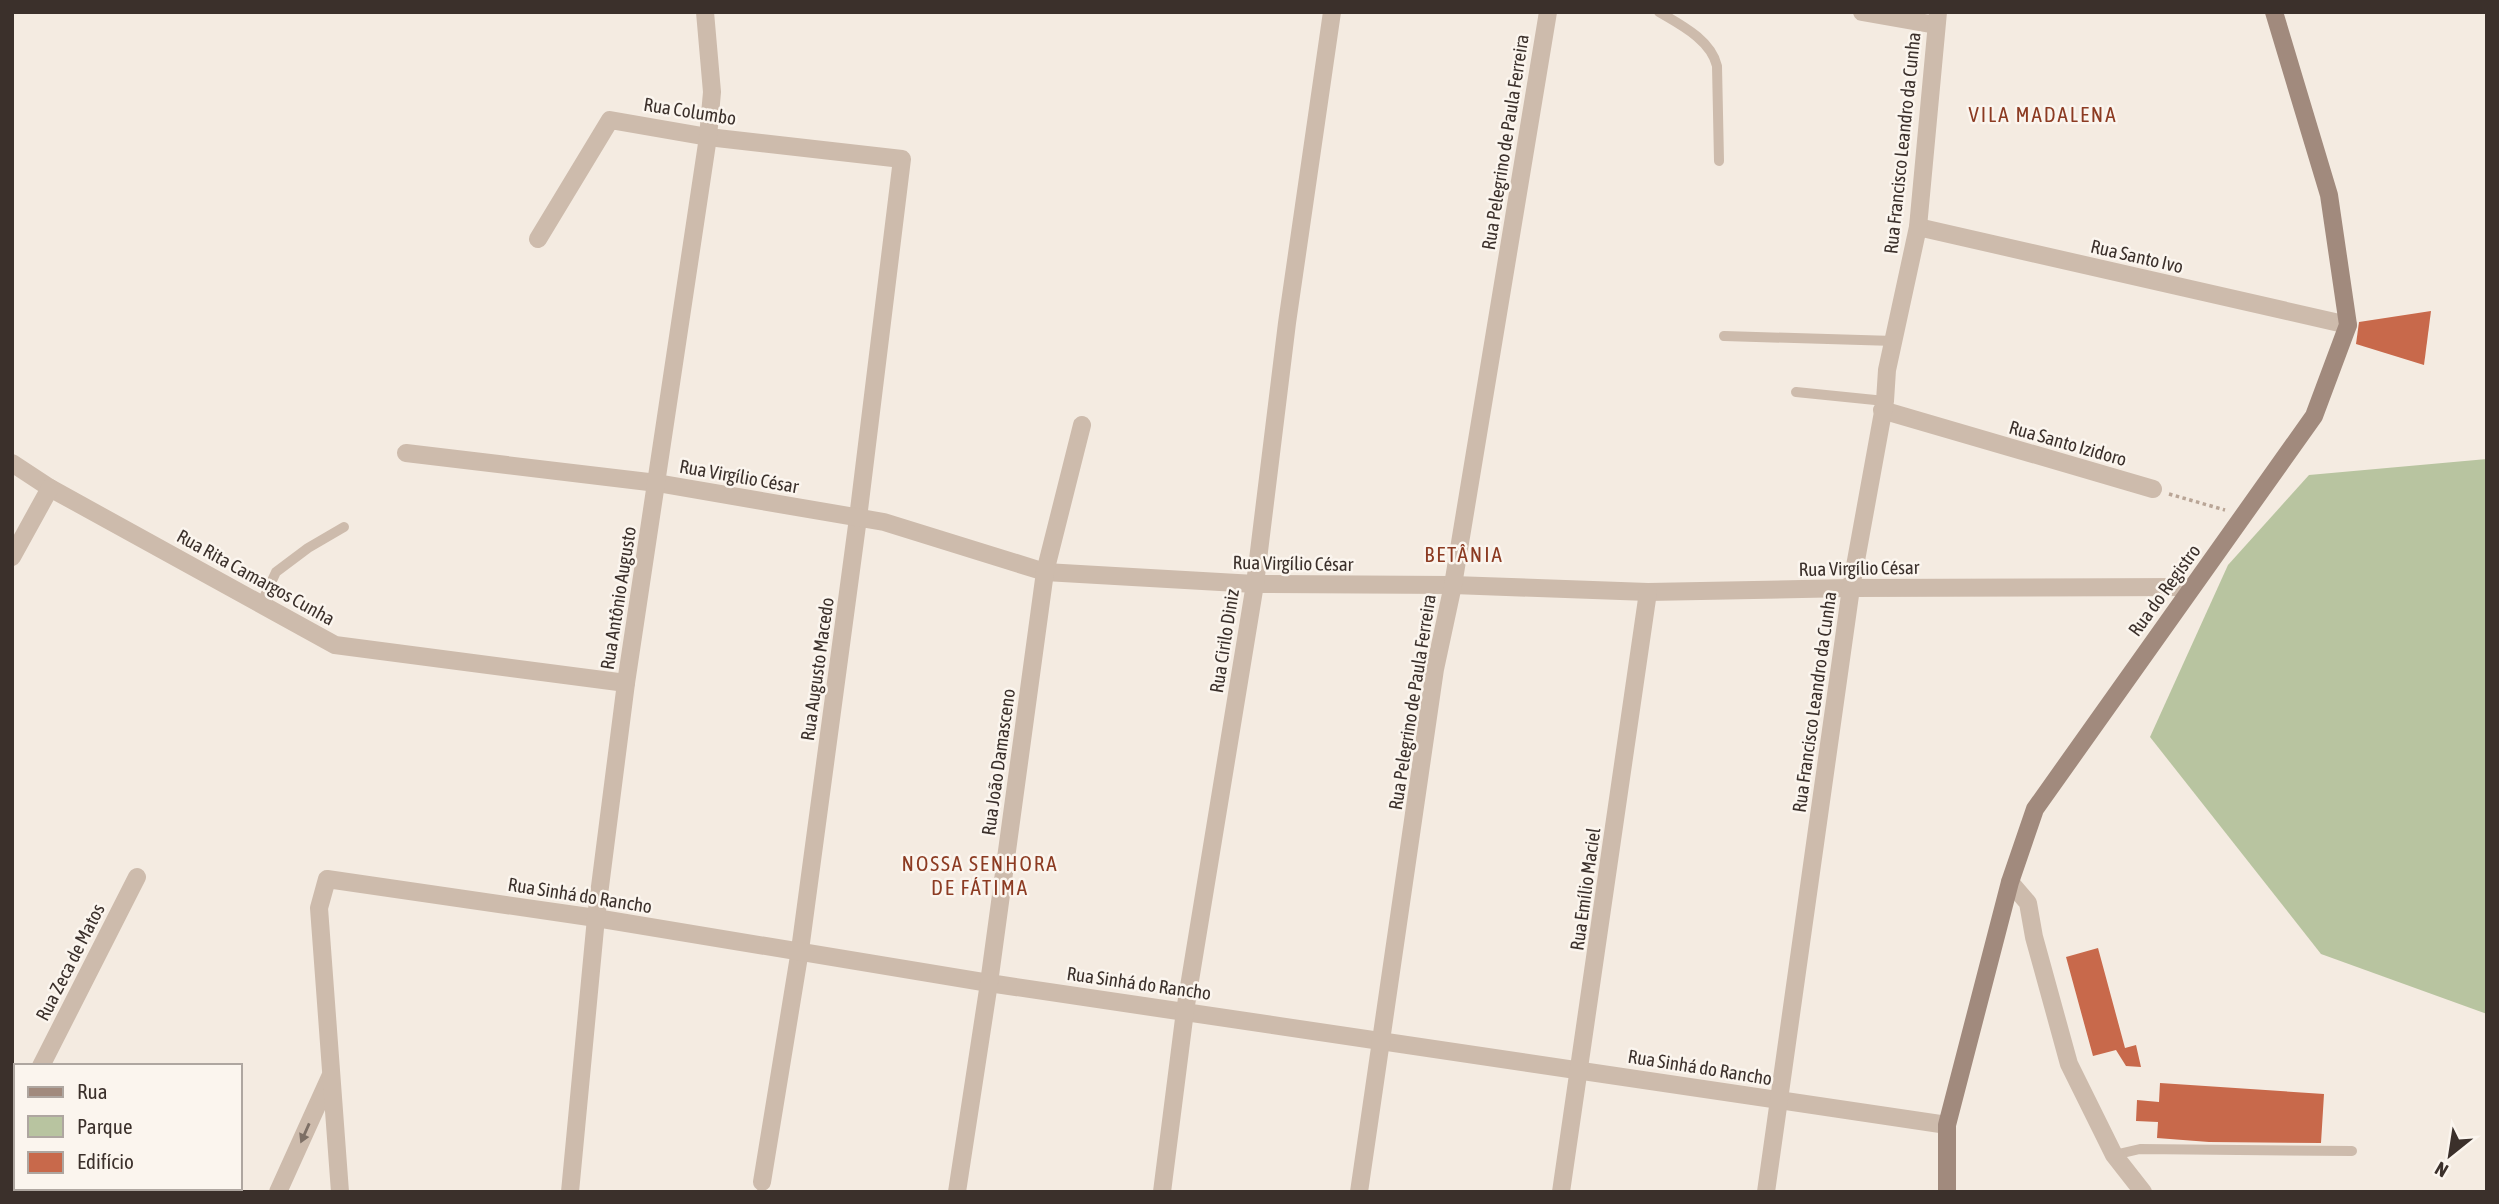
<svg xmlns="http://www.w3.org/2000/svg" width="2499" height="1204" viewBox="0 0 2499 1204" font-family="'Asap Condensed',sans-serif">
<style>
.green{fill:#b8c4a0}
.building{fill:#c8694b}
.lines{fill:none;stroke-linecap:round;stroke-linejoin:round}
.path{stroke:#b9a596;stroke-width:3.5;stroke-dasharray:3.5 3.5;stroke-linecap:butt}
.lane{stroke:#cdbbac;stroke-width:10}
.street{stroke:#cdbbac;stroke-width:18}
.secondary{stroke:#a18a7d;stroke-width:18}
.oneway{fill:#7d6f65}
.labels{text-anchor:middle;stroke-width:5;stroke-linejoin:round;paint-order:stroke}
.street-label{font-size:19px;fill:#3b302b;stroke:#fbf5ee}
.neighbourhood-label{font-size:21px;letter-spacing:2px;fill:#8c3b22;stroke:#fbf5ee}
</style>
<rect width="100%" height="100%" fill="#f4ebe1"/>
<polygon class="green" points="2487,459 2487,1014 2321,954 2150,737 2228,565 2309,475"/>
<g class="building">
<polygon points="2431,311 2424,365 2356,344 2359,322"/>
<polygon points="2098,948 2125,1048 2136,1045 2141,1067 2126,1066 2116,1050 2093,1056 2066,957"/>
<polygon points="2160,1083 2324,1094 2321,1143 2209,1142 2157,1138 2158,1122 2136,1121 2137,1100 2159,1102"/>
</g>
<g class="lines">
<polyline class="path" points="2169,494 2225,510"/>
<g class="lane">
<path d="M1659 12C1681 25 1711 40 1717 66L1719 161"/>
<polyline points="1724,336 1894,341"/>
<polyline points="1796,392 1885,401"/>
<polyline points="261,604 276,572 308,548 344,527"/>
<polyline points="2114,1155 2140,1149 2352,1151"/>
</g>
<g class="street">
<polyline points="1862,12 1936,25"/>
<polyline points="1918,227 2348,325"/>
<polyline points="538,239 610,120 708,137 902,159 858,518 800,950 762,1182"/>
<polyline points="1882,410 2153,489"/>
<polyline points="406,453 657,483 884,522 1045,572 1255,584 1453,585 1648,592 1851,588 2192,587"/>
<polyline points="12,463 50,488 335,645 626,683"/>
<polyline points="12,557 50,488"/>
<polyline points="2010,882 2028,903 2034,937 2069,1064 2114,1155 2143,1192"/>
<polyline points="41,1066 137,877"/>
<polyline points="12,1122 16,1115"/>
<polyline points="278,1192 330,1077"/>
<polyline points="340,1192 319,908 327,879 596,918 989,983 1947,1125"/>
<polyline points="570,1192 596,918 626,683 708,137 712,92 705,12"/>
<polyline points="957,1192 989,983 1045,572 1082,425"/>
<polyline points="1162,1192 1185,1011 1255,584 1287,323 1332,12"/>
<polyline points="1359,1192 1435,669 1453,585 1548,12"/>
<polyline points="1561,1192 1648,592"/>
<polyline points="1766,1192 1851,588 1885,401 1887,370 1918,227 1938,12"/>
</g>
<polyline class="secondary" points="1947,1192 1947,1125 2010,882 2035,809 2314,416 2348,325 2329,195 2274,12"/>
</g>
<defs><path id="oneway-solid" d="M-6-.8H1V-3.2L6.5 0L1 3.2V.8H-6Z" transform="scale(1.75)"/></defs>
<use class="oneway" href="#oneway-solid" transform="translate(305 1133) rotate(114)"/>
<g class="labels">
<g class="street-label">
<text transform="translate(690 111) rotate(9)" y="7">Rua Columbo</text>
<text transform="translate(1505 142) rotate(-81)" y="7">Rua Pelegrino de Paula Ferreira</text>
<text transform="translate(1902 143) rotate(-84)" y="7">Rua Francisco Leandro da Cunha</text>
<text transform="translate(2137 256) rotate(13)" y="7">Rua Santo Ivo</text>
<text transform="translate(2068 443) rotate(16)" y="7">Rua Santo Izidoro</text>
<text transform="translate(739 476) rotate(10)" y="7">Rua Virgílio César</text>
<text transform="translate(1293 563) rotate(1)" y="7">Rua Virgílio César</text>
<text transform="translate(1859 568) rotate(-1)" y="7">Rua Virgílio César</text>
<text transform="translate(256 577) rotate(29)" y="7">Rua Rita Camargos Cunha</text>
<text transform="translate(2164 590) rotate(-54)" y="7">Rua do Registro</text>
<text transform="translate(618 598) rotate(-81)" y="7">Rua Antônio Augusto</text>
<text transform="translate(1224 641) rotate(-81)" y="7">Rua Cirilo Diniz</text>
<text transform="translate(817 669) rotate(-82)" y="7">Rua Augusto Macedo</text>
<text transform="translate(1412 702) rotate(-81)" y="7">Rua Pelegrino de Paula Ferreira</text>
<text transform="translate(1814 702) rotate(-82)" y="7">Rua Francisco Leandro da Cunha</text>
<text transform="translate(998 762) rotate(-82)" y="7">Rua João Damasceno</text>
<text transform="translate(1585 889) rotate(-82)" y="7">Rua Emílio Maciel</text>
<text transform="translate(580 895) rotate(9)" y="7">Rua Sinhá do Rancho</text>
<text transform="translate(70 962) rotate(-63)" y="7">Rua Zeca de Matos</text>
<text transform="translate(1139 983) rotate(8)" y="7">Rua Sinhá do Rancho</text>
<text transform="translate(1700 1067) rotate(9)" y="7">Rua Sinhá do Rancho</text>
</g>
<g class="neighbourhood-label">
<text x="2043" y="122">VILA MADALENA</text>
<text x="1464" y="562">BETÂNIA</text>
<text x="980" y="871">NOSSA SENHORA<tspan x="980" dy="24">DE FÁTIMA</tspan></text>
</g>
</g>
<rect width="2499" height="1204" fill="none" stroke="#3b302b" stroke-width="28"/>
<rect x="14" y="1064" width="228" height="126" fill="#fbf5ee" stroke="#aea6a0" stroke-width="2"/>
<rect x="28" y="1087" width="35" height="10" fill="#a18a7d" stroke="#aea6a0" stroke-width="2"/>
<text x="77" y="1099" font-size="21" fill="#3b302b">Rua</text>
<rect x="28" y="1116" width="35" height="21" fill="#b8c4a0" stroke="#aea6a0" stroke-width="2"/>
<text x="77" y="1134" font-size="21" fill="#3b302b">Parque</text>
<rect x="28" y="1152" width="35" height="21" fill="#c8694b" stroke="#aea6a0" stroke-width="2"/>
<text x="77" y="1169" font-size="21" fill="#3b302b">Edifício</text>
<g transform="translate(2450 1155) rotate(210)" stroke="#fbf5ee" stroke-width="5" paint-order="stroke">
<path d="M0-5L12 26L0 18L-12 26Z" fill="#3b302b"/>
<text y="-10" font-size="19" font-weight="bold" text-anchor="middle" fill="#3b302b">N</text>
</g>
</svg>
